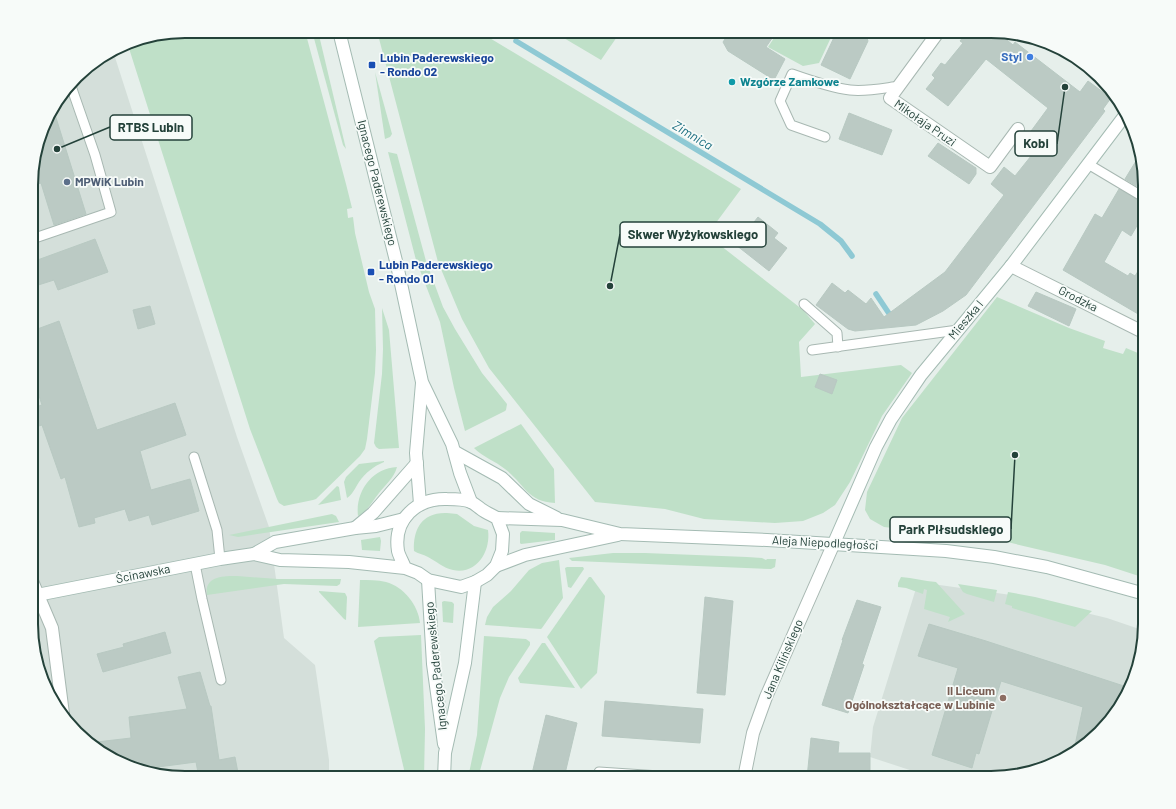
<svg xmlns="http://www.w3.org/2000/svg" width="1176" height="809" viewBox="0 0 1176 809" font-family="Barlow,sans-serif">
<style>
.built{fill:#d4dfda}
.green{fill:#bfe0c8}
.lines{fill:none;stroke-linecap:round;stroke-linejoin:round}
.stream{stroke:#8ec9d4;stroke-width:5.5}
.building{fill:#bbcac4;stroke:#b8c9c2}
.lane-casing{stroke:#a8b8b2;stroke-width:11}
.street-casing{stroke:#a8b8b2;stroke-width:14}
.secondary-casing{stroke:#a4bbb3;stroke-width:14}
.lane{stroke:#fff;stroke-width:9}
.street{stroke:#fff;stroke-width:12}
.secondary{stroke:#fff;stroke-width:12}
.shop-dot{fill:#3f7fe0;stroke:#f7fbf9;stroke-width:1.5}
.transit-dot{fill:#1a4fb4;stroke:#f7fbf9;stroke-width:1.5}
.culture-dot{fill:#0f9aa8;stroke:#f7fbf9;stroke-width:1.5}
.service-dot{fill:#5c6f8a;stroke:#f7fbf9;stroke-width:1.5}
.education-dot{fill:#8d6e63;stroke:#f7fbf9;stroke-width:1.5}
.labels{text-anchor:middle;stroke-width:3.5;stroke-linejoin:round;paint-order:stroke}
.shop-label{font-size:12px;font-weight:bold;fill:#366cbe;stroke:#f7fbf9;text-anchor:end}
.transit-label{font-size:12px;font-weight:bold;fill:#164399;stroke:#f7fbf9;text-anchor:start}
.culture-label{font-size:12px;font-weight:bold;fill:#0d838f;stroke:#f7fbf9;text-anchor:start}
.street-label{font-size:12px;fill:#24423a;stroke:#f7fbf9}
.service-label{font-size:12px;font-weight:bold;fill:#4e5e75;stroke:#f7fbf9;text-anchor:start}
.education-label{font-size:12px;font-weight:bold;fill:#785e54;stroke:#f7fbf9;text-anchor:end}
.water-label{font-size:13px;font-style:italic;fill:#1c6f80;stroke:#f7fbf9}
.rim{fill:none;stroke:#24423a;stroke-width:2}
.leader{fill:none;stroke:#24423a;stroke-width:1.5}
.callout-dot{fill:#24423a;stroke:#f7fbf9;stroke-width:1.5}
.callout{fill:#f7fbf9;stroke:#24423a;stroke-width:1.5}
.callout-label{font-size:13px;text-anchor:middle;font-weight:bold;fill:#24423a}
</style>
<rect width="100%" height="100%" fill="#e6efeb"/>
<g class="built">
<polygon points="113,51 237,437 269,527 284,638 315,665 329,760 329,778 175,778 135,770 91,746 51,701 32,644 32,165 47,116 83,69"/>
<polygon points="918,582 1011,595 1107,618 1145,631 1137,674 1113,718 1060,762 992,778 925,778 925,775 870,757 873,727"/>
</g>
<g class="green">
<polygon points="185,31 305,31 308,42 346,184 352,208 347,209 348,218 353,217 355,233 369,292 375,309 376,350 375,373 367,439 365,449 360,456 316,499 313,500 284,506 279,503 277,499 250,429 127,42"/>
<polygon points="312,31 318,31 346,149 343,145"/>
<polygon points="377,31 478,31 741,189 707,235 803,310 815,324 799,342 801,377 901,365 912,373 882,416 850,482 835,505 823,513 803,521 775,523 704,519 665,509 595,502 489,368 462,319 438,262"/>
<polygon points="552,31 621,31 601,60"/>
<polygon points="772,31 834,31 819,63 803,66 768,47 776,35"/>
<polygon points="375,72 392,134 390,137 385,139"/>
<polygon points="388,152 397,154 426,261 443,307 455,329 482,373 507,404 506,410 505,411 465,431 454,388 440,322 416,260"/>
<polygon points="997,297 1069,328 1105,341 1103,348 1123,354 1126,348 1145,356 1145,578 1105,565 994,539 884,527 870,519 865,510 867,492 902,418"/>
<polygon points="382,308 389,330 399,448 379,449 376,447 374,443 382,374 383,349"/>
<path d="M521 424 554 469 555 503C526 501 525 484 505 469 495 461 483 457 474 448Z"/>
<path d="M384 461V462C374 466 365 473 359 482 355 488 353 494 347 498L344 482 346 477 359 464Z"/>
<path d="M397 467C394 478 386 484 379 493 372 502 368 510 358 516 355 492 372 468 397 467Z"/>
<polygon points="337,486 339,487 341,500 318,505"/>
<path d="M447 513 457 514 474 526 488 530C491 551 477 575 453 570 443 568 436 561 428 557 423 554 418 554 414 551 413 529 422 512 447 513Z"/>
<polygon points="332,514 336,516 339,522 238,537 229,535"/>
<polygon points="522,531 555,533 555,540 521,544 520,543 520,533"/>
<polygon points="380,537 381,541 380,551 362,550 361,540"/>
<polygon points="613,553 645,553 747,557 762,558 766,560 767,559 776,559 775,567 771,569 575,561 572,561 569,558"/>
<polygon points="559,560 563,598 542,628 541,629 485,625 487,617 493,607 511,591 529,570 542,563"/>
<polygon points="567,567 583,567 584,569 571,588 568,587 565,568"/>
<path d="M237 576 278 579H341L340 584 337 586 284 584 207 595C204 576 223 576 237 576Z"/>
<polygon points="589,577 591,577 605,596 597,673 581,689 547,637"/>
<path d="M901 577C913 578 924 581 936 582L965 614 948 622 950 617 924 609 927 590 924 589 923 594 906 588 898 587V583Z"/>
<path d="M360 580C368 580 378 580 386 582 404 587 418 605 420 623L358 627Z"/>
<polygon points="958,584 997,590 994,602 967,594 963,592"/>
<polygon points="319,591 345,593 347,597 346,620 344,619 319,592"/>
<polygon points="1008,592 1035,597 1092,611 1075,627 1012,608 1012,606 1005,604"/>
<polygon points="444,601 452,602 454,604 453,623 443,622 442,602"/>
<polygon points="421,635 425,729 424,778 406,778 374,641 379,637"/>
<polygon points="484,636 526,639 530,642 530,645 509,677 500,698 478,778 468,778 477,735"/>
<polygon points="542,643 545,643 575,688 520,683 518,678"/>
</g>
<g class="lines">
<g class="stream">
<polyline points="516,41 820,224 841,241 852,256"/>
<polyline points="876,294 892,318"/>
</g>
</g>
<g class="building">
<polygon points="751,31 777,31 766,47 785,59 774,80 728,51 723,42 729,33 750,33"/>
<polygon points="837,31 851,31 857,34 865,32 868,41 850,79 821,65"/>
<polygon points="968,31 996,31 1013,45 1015,42 1080,92 1088,81 1111,98 1103,109 1105,111 966,295 943,311 916,325 855,331 848,329 816,305 832,283 845,293 848,290 866,304 871,298 884,317 945,272 1004,195 991,184 1004,167 1015,176 1035,151 1023,142 1048,108 986,59 948,106 926,89 935,78 932,75 941,63 945,65 963,43 960,41"/>
<polygon points="53,108 86,214 54,225 41,183 32,186 32,165 47,116"/>
<polygon points="849,113 892,130 882,155 839,139"/>
<polygon points="938,143 976,168 976,174 969,184 928,156"/>
<polygon points="1139,156 1145,175 1145,191 1125,179"/>
<polygon points="1119,189 1145,204 1145,212 1131,236 1122,230 1104,262 1128,276 1130,273 1135,276 1145,260 1145,318 1063,270 1095,214 1102,218"/>
<polygon points="758,217 778,233 774,238 787,248 769,271 736,245"/>
<polygon points="95,239 108,272 58,290 54,280 32,287 32,262"/>
<polygon points="1036,292 1076,309 1069,326 1028,306"/>
<polygon points="150,306 155,324 138,329 133,310"/>
<polygon points="59,321 97,430 175,403 186,435 140,451 151,490 190,479 199,511 152,525 149,515 129,521 125,509 94,518 95,523 79,527 65,477 61,479 42,425 32,428 32,408 42,405 32,374 32,331"/>
<polygon points="820,374 837,380 832,394 815,387"/>
<polygon points="705,597 733,601 725,695 697,693"/>
<polygon points="857,600 881,607 862,664 864,665 848,713 822,705 843,640 842,640"/>
<polygon points="929,624 986,641 1130,688 1113,718 1074,750 1083,707 1001,681 979,754 976,753 972,768 932,755 958,668 918,656"/>
<polygon points="165,632 171,653 103,672 97,654 124,647 123,644"/>
<polygon points="200,672 210,706 211,706 219,760 235,757 239,778 199,778 196,762 135,770 91,746 88,743 131,738 129,717 187,709 178,677"/>
<polygon points="605,701 703,709 700,743 602,736"/>
<polygon points="546,715 577,723 564,778 531,778"/>
<polygon points="811,738 839,742 838,753 870,753 870,778 807,778"/>
</g>
<g class="lines">
<defs>
<g id="lane">
<path d="M825 137 791 125 780 101 792 74C809 80 832 88 850 90 866 92 884 88 900 86"/>
<polyline points="1088,164 1145,198"/>
<polyline points="32,239 111,212 95,155 71,86"/>
<polyline points="804,304 837,333 838,347"/>
<polyline points="812,350 958,330"/>
<polyline points="194,457 217,530 220,559"/>
<polyline points="195,564 202,599 221,680"/>
<polyline points="51,700 61,699"/>
<polyline points="599,772 690,778"/>
</g>
<g id="street">
<polyline points="939,31 890,98 990,167 1018,129"/>
<polyline points="1011,266 1145,333"/>
<polyline points="32,581 52,628 63,714"/>
<polyline points="744,778 753,733 766,697 834,543"/>
</g>
<g id="secondary">
<polyline points="339,31 397,265 422,382 452,444 460,473 471,502"/>
<polyline points="455,452 502,478 529,504 557,518"/>
<polyline points="420,504 416,453 422,383"/>
<polyline points="497,518 562,520 620,534 767,540 946,551 994,557 1047,567 1145,594"/>
<polyline points="355,528 373,513 417,463"/>
<polyline points="834,543 876,447 891,419 904,400 921,375 1011,266 1126,114"/>
<polyline points="254,554 275,542 355,528 376,526 404,519"/>
<polyline points="496,566 525,555 618,535"/>
<polyline points="428,580 433,664 444,744"/>
<path d="M32 596 220 559 254 554 280 560 349 562 405 568 418 573 428 580 461 587 475 582 487 575 496 566 502 551 503 534 497 518C492 515 486 513 481 509 478 507 475 504 471 502 464 499 455 499 447 499 417 498 393 519 398 551 399 556 403 562 405 568"/>
<polyline points="444,778 445,753 465,663 475,582"/>
</g>
</defs>
<use href="#lane" class="lane-casing"/>
<use href="#street" class="street-casing"/>
<use href="#secondary" class="secondary-casing"/>
<use href="#lane" class="lane"/>
<use href="#street" class="street"/>
<use href="#secondary" class="secondary"/>
</g>
<circle class="shop-dot" cx="1030" cy="57" r="4"/>
<g class="transit-dot">
<rect x="368" y="61" width="8" height="8" rx="2"/>
<rect x="367" y="268" width="8" height="8" rx="2"/>
</g>
<circle class="culture-dot" cx="732" cy="82" r="4"/>
<circle class="service-dot" cx="67" cy="182" r="4"/>
<circle class="education-dot" cx="1003" cy="698" r="4"/>
<g class="labels">
<g class="shop-label">
<text x="1022" y="61">Styl</text>
</g>
<g class="transit-label">
<text x="380" y="62">Lubin Paderewskiego<tspan x="380" dy="14">- Rondo 02</tspan></text>
<text x="379" y="269">Lubin Paderewskiego<tspan x="379" dy="14">- Rondo 01</tspan></text>
</g>
<g class="culture-label">
<text x="740" y="86">Wzgórze Zamkowe</text>
</g>
<g class="street-label">
<text transform="translate(925 123) rotate(35)" y="4">Mikołaja Pruzi</text>
<text transform="translate(377 183) rotate(76)" y="4">Ignacego Paderewskiego</text>
<text transform="translate(1078 299) rotate(27)" y="4">Grodzka</text>
<text transform="translate(966 320) rotate(-50)" y="4">Mieszka I</text>
<text transform="translate(825 543) rotate(3)" y="4">Aleja Niepodległości</text>
<text transform="translate(143 574) rotate(-11)" y="4">Ścinawska</text>
<text transform="translate(783 659) rotate(-67)" y="4">Jana Kilińskiego</text>
<text transform="translate(436 666) rotate(-96)" y="4">Ignacego Paderewskiego</text>
</g>
<g class="service-label">
<text x="75" y="186">MPWiK Lubin</text>
</g>
<g class="education-label">
<text x="995" y="695">II Liceum<tspan x="995" dy="14">Ogólnokształcące w Lubinie</tspan></text>
</g>
<g class="water-label">
<text transform="translate(693 135) rotate(31)" y="5">Zimnica</text>
</g>
</g>
<path d="M0 0H1176V809H0ZM185 38H991A147 147 0 0 1 1138 185V624A147 147 0 0 1 991 771H185A147 147 0 0 1 38 624V185A147 147 0 0 1 185 38Z" fill="#f7fbf9" fill-rule="evenodd"/>
<path class="rim" d="M185 38H991A147 147 0 0 1 1138 185V624A147 147 0 0 1 991 771H185A147 147 0 0 1 38 624V185A147 147 0 0 1 185 38Z"/>
<path class="leader" d="M57 149L110 127M1065 87L1057 144M610 286L620 234M1015 455L1011 529"/>
<g class="callout-dot">
<circle cx="57" cy="149" r="4"/>
<circle cx="1065" cy="87" r="4"/>
<circle cx="610" cy="286" r="4"/>
<circle cx="1015" cy="455" r="4"/>
</g>
<g class="callout">
<rect x="110" y="115" width="82" height="25" rx="4"/>
<rect x="1015" y="131" width="42" height="25" rx="4"/>
<rect x="620" y="222" width="146" height="25" rx="4"/>
<rect x="890" y="517" width="121" height="25" rx="4"/>
</g>
<g class="callout-label">
<text x="151" y="132">RTBS Lubin</text>
<text x="1036" y="148">Kobi</text>
<text x="693" y="239">Skwer Wyżykowskiego</text>
<text x="951" y="534">Park Piłsudskiego</text>
</g>
</svg>
